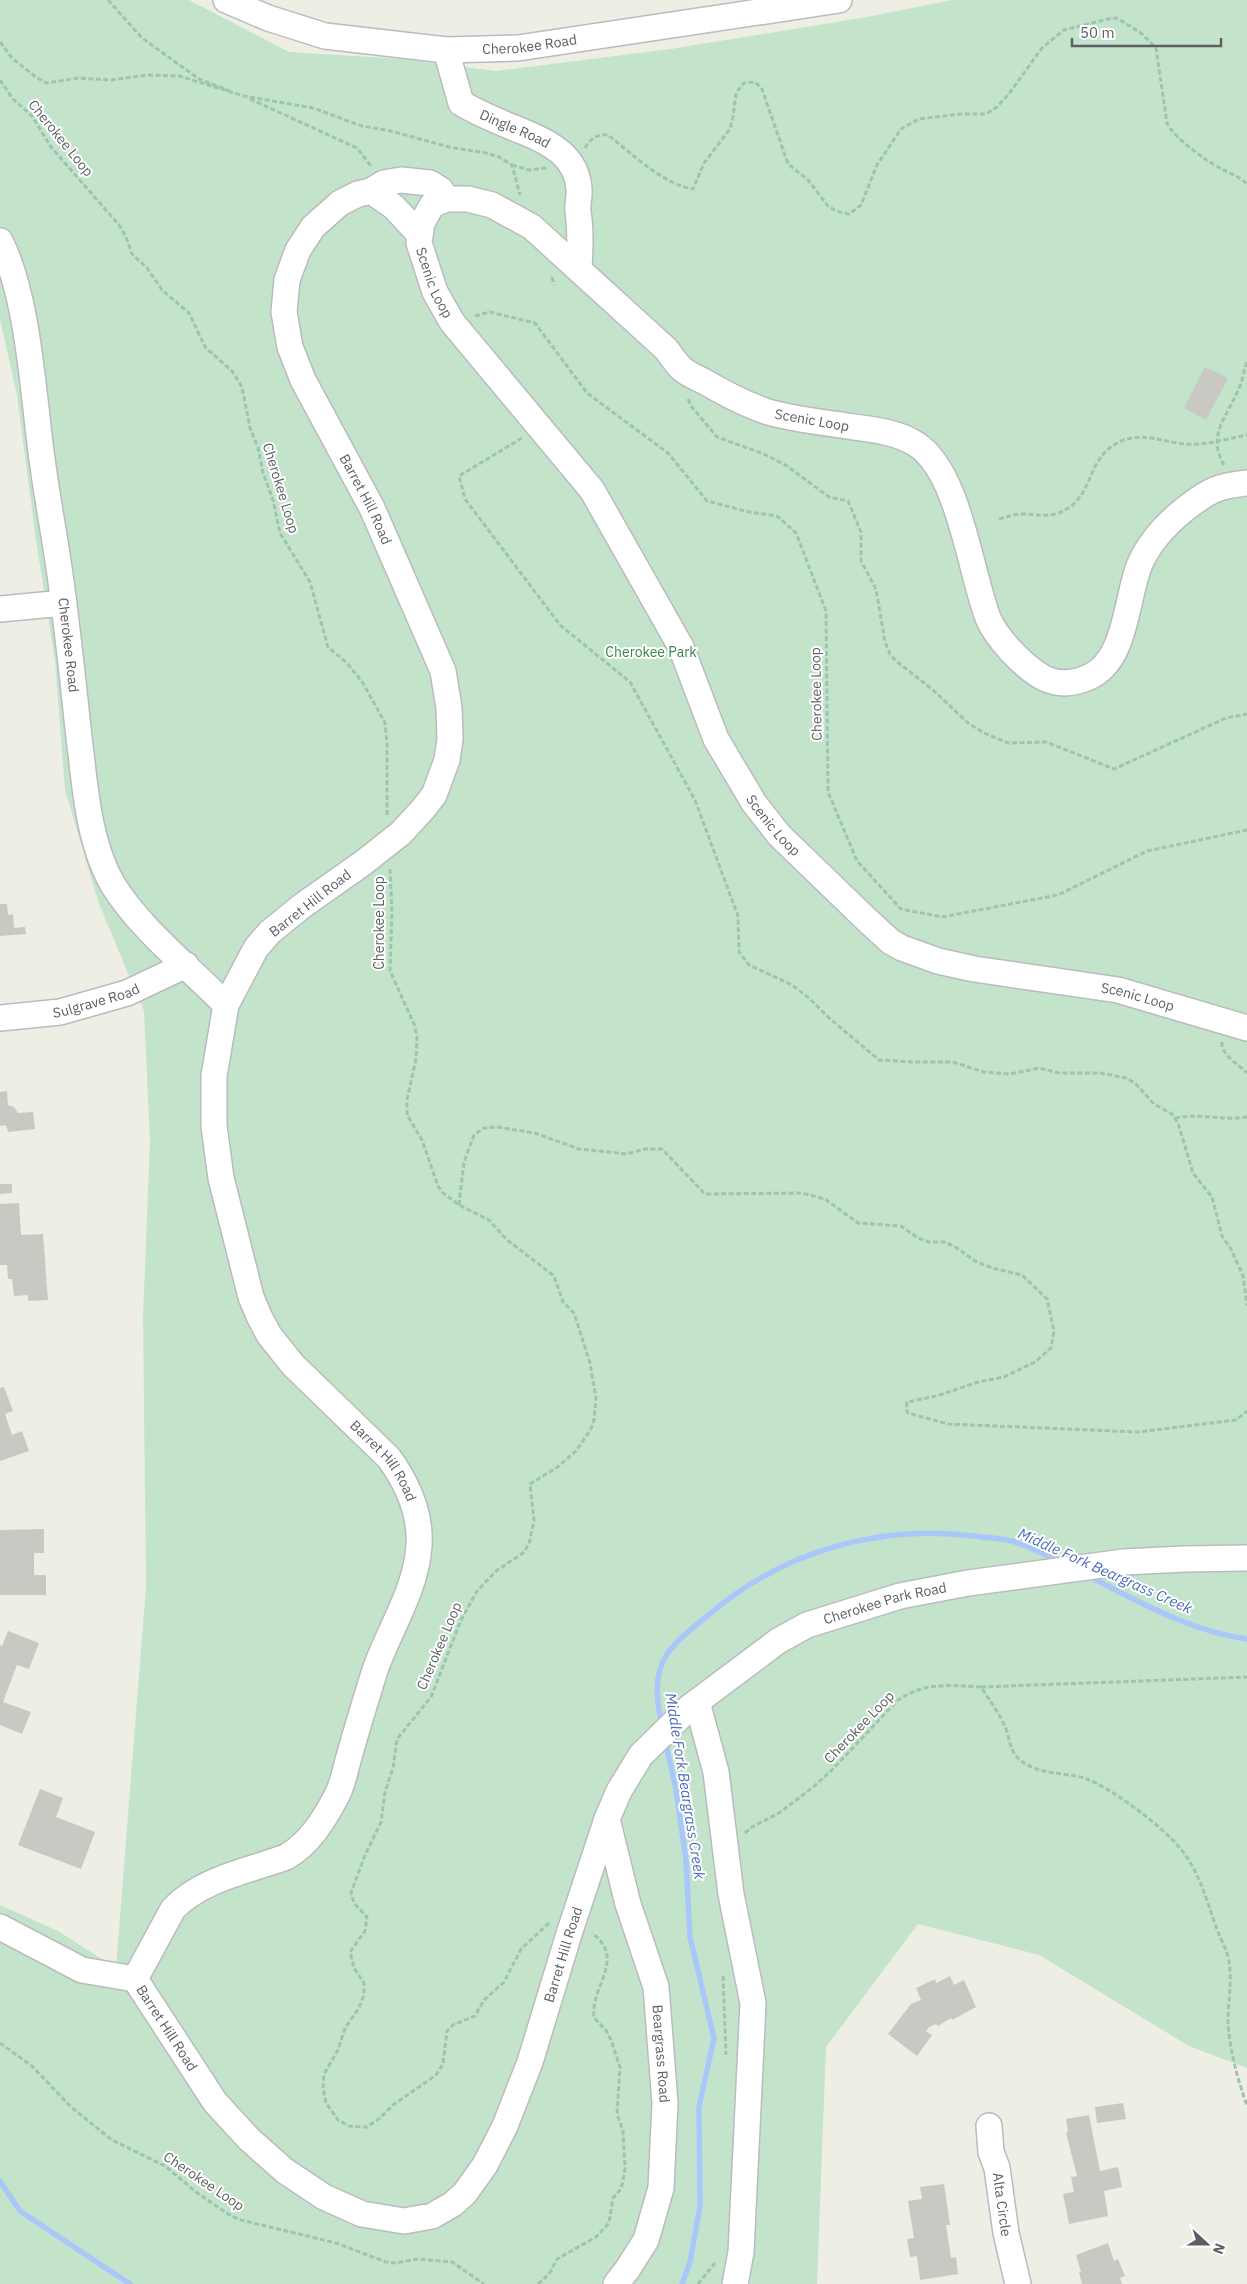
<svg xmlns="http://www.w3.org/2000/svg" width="1247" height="2284" viewBox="0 0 1247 2284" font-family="'IBM Plex Sans',sans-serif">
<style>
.green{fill:#c3e4ca}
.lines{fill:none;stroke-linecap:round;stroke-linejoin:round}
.stream{stroke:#aac7f9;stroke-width:5.5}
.building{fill:#cac8c2}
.minor-casing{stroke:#babbc0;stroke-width:28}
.path{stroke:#9dc4b0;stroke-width:3;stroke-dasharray:5 2.5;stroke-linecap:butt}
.minor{stroke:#fff;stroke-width:25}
.labels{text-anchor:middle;stroke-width:4;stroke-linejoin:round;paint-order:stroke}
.street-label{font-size:14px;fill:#5d5f64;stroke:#fff}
.park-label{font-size:14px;fill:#3c844d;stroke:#fff}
.water-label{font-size:15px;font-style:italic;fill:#4e6ebb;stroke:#fff}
</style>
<rect width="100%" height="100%" fill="#eeeee5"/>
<polygon class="green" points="0,0 189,0 289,52 402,59 496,71 671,49 867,17 952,0 1247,0 1247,2068 1189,2046 1039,1955 918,1924 826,2047 817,2284 0,2284 0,1905 58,1931 116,1968 146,1586 143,1316 150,1142 144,1011 99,904 65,790 55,661 36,540 17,395 0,319"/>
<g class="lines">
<g class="stream">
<path d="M1088 1576C1138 1601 1191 1632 1247 1639"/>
<path d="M662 1726C648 1662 665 1650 712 1612 785 1551 879 1524 974 1536 987 1538 1002 1538 1015 1542 1031 1547 1045 1555 1060 1562"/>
<polyline points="665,1740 676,1790 686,1860 690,1937 714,2038 699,2107 700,2206 690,2262 682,2284"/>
<polyline points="0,2181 20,2211 130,2284"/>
</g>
</g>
<g class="building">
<polygon points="1205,367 1228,378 1206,420 1184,408"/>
<polygon points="0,904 7,904 8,915 13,914 14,928 25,927 26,934 0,936"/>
<polygon points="7,1091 8,1105 14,1107 18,1113 33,1112 35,1129 8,1132 6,1125 0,1126 0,1092"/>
<polygon points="0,1184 12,1184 12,1193 0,1194"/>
<polygon points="19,1203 21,1235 43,1234 48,1300 28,1301 28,1295 14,1296 12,1279 8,1279 7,1265 0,1265 0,1204"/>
<polygon points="4,1387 13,1411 5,1414 12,1435 22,1431 29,1451 0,1461 0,1388"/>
<polygon points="44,1529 44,1553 34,1553 34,1575 46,1575 46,1595 0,1595 0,1530"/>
<polygon points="8,1631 39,1643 29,1669 17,1665 3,1702 31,1712 22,1734 0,1725 0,1645 2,1646"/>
<polygon points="40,1789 63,1798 56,1817 95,1832 81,1869 18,1845"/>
<polygon points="950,1976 954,1985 964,1980 976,2007 952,2020 951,2018 938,2026 936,2024 929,2027 926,2031 932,2035 917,2056 888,2034 911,2004 921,2000 916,1988 935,1979 936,1983"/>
<polygon points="1123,2103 1126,2119 1097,2123 1095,2107"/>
<polygon points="1089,2115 1100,2171 1118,2167 1122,2187 1104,2191 1108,2216 1069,2224 1063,2194 1074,2192 1071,2177 1077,2176 1066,2133 1068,2132 1066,2119"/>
<polygon points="944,2184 950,2225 946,2225 951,2258 956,2257 958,2274 920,2280 917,2256 910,2257 907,2239 914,2238 908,2201 922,2199 920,2187"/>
<polygon points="1108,2243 1114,2261 1118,2259 1125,2276 1120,2278 1122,2284 1082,2284 1079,2272 1081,2272 1076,2255"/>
</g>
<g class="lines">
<defs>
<g id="minor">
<path id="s1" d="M226 0 268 18 325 36 446 50 518 48 839 0"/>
<path id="s2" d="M446 50 461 103C481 115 502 123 524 132 551 143 577 157 579 189 580 196 577 204 578 212 581 231 580 250 579 269"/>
<polyline points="371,191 394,207 420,235"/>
<path id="s3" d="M446 199 441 190 430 183 401 180 384 183 371 191 358 194 340 203 313 227 298 250 287 280 284 312 290 347 303 380 372 508 443 671 449 708 450 739 447 760 434 795 423 809 401 833 363 863 302 906 270 932 256 948 226 1005 214 1076V1126L221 1178 251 1297 259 1316 269 1335 293 1365 389 1458C407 1483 421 1514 419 1546 416 1590 390 1628 375 1670 366 1699 357 1728 349 1757 345 1770 343 1785 336 1797 324 1820 309 1844 286 1857 248 1871 201 1879 173 1909L135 1979 215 2102 249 2139 285 2171 324 2197 362 2214 404 2221 432 2216 453 2204 465 2193 485 2165 505 2126 530 2062 569 1934 607 1819 619 1791 641 1755 690 1707 778 1641 807 1625 900 1596 968 1583 1124 1562 1184 1559 1247 1558"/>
<path id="s4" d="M0 241C26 292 32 377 39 435 45 492 58 549 64 606 70 650 74 693 79 737 85 785 88 842 113 885 142 931 188 966 226 1005"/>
<path id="s5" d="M1247 483C1217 486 1208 491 1185 509 1165 525 1149 542 1139 566 1126 600 1126 661 1089 677 1054 693 1033 674 1010 650 1002 641 993 630 988 618 970 571 959 471 916 444 894 430 865 429 841 425 817 422 791 418 768 412 747 405 724 393 705 382 698 378 689 375 682 369 676 364 671 355 666 349L532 227 492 205 468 199H446L432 205 422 223 420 235 419 243 435 292 452 322 592 490 681 647 716 739 754 803 779 835 867 920 891 942 902 948 938 961 974 969 1118 990 1247 1028"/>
<polyline points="0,609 64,603"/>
<path id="s6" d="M0 1018 60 1012 127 993 186 965"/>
<polyline points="697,1702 716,1772 731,1894 753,2003 741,2252 735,2284"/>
<path id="s7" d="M607 1819 628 1904 656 1987 665 2103 661 2188 646 2240 627 2270 616 2284"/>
<polyline points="0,1927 82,1970 135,1979"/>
<path id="s8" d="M989 2126 991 2152 997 2168 1006 2233 1018 2284"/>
</g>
</defs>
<use href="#minor" class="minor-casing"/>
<g class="path">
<polyline points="108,0 142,38 199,79 230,91"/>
<polyline points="0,42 12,58 37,78 47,83 78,78 111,80 148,75 179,76 244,96 313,108 362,126 391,131 449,147 486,153 499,157 512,165 520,195"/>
<polyline points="0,80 13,99 32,116 51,147 119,225 126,237 132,254 147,268 162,290 189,313 205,347 232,371 242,387 250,428 258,448 263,473 273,500 280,533 310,582 328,647 347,663 363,683 385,723 387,743 387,816"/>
<polyline points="250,99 357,148 371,166"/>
<path d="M585 148C591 138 597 134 608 135 631 153 664 185 693 189L704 163 730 129 733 117 736 93 744 83 755 82 762 89 788 164 808 180 828 206 836 211 849 214 861 205 877 165 901 129 919 119 961 114H986L997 107 1008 95 1042 48 1064 30 1108 19 1117 18 1141 33 1156 48 1167 123C1173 137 1206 161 1220 168 1230 174 1239 176 1247 184"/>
<polyline points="512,165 529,170 546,168"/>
<polyline points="552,277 554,285"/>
<polyline points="475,316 490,312 535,323 587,393 668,453 707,501 749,512 777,516 796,533 826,611 828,792 857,861 901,909 942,917 1058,895 1147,851 1247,830"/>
<polyline points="688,399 691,406 717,437 764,454 787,466 829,497 848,501 861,532 861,561 876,589 885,642 890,654 896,661 932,689 968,723 984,733 1008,743 1046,742 1114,769 1226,718 1247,714"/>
<polyline points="522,438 459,476 465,499 560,625 630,682 695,800 738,916 739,952 749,965 792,985 809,998 829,1018 879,1060 914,1062 953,1062 984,1072 1010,1074 1039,1068 1059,1073 1100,1073 1126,1078 1135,1083 1154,1104 1172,1114 1178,1123 1193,1173 1212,1197 1222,1236 1231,1249 1243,1276 1247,1306"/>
<path d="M1224 465C1206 434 1228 416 1239 388 1243 380 1244 370 1247 361"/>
<path d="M999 519C1007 517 1014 514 1022 514 1036 514 1050 518 1063 511 1095 496 1085 459 1119 442 1147 429 1170 447 1198 444 1214 443 1231 438 1247 435"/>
<polyline points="390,869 392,912 390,971 414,1024 417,1037 416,1059 407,1100 407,1115 422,1140 438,1186 443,1193 459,1205 489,1220 506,1239 554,1276 563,1302 574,1313 590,1363 596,1398 594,1420 591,1429 576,1451 559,1466 530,1484 534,1521 529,1544 523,1553 496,1571 477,1591 461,1620 431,1697 397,1739 393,1768 385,1792 381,1822 365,1855 351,1893 354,1903 367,1917 365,1931 350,1952 354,1968 364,1983 364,1995 359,2008 345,2028 338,2050 324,2074 323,2088 326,2103 338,2120 349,2126 362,2127 367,2127 380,2118 393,2105 436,2075 443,2064 447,2031 453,2025 475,2016 484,2000 504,1982 521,1949 549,1923"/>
<path d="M1222 1042C1221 1055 1238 1064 1247 1073"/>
<path d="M1175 1118C1199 1113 1222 1121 1247 1117"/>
<polyline points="459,1205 464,1162 474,1135 484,1128 497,1127 535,1133 579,1149 627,1154 645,1149 662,1149 705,1194 802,1193 825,1199 858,1223 901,1226 918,1238 929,1242 944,1242 954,1246 975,1261 992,1268 1022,1275 1047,1299 1054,1331 1051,1348 1035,1362 1004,1377 978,1382 937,1396 907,1402 906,1409 908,1413 948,1424 1138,1432 1236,1420 1247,1411"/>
<polyline points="981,1687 1247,1677"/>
<path d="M745 1833 752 1827 779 1813 812 1788 832 1770 897 1701C923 1682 949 1685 981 1687 990 1701 1000 1714 1006 1729 1010 1741 1010 1751 1020 1760 1038 1775 1063 1772 1084 1778 1109 1786 1162 1826 1179 1847 1200 1871 1207 1903 1218 1932 1221 1940 1226 1948 1228 1957 1233 1978 1228 2000 1228 2021 1229 2049 1238 2080 1247 2106"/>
<polyline points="723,1976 726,2055"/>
<polyline points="0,2043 32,2066 71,2107 112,2140 165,2166 196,2192 231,2216 241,2220 336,2243 386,2262 395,2263 418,2259 452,2262 484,2284"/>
<path d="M538 2284 549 2274 557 2259 596 2237 609 2223 613 2198 621 2189 623 2181 625 2169 623 2131 617 2114 620 2067 611 2040 606 2030 594 2018C590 1986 627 1959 592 1933"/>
<polyline points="698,2284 715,2263"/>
</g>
<use href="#minor" class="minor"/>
</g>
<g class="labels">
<g class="street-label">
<text dy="5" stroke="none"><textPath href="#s1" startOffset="311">Cherokee Road</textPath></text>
<text dy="5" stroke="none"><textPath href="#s2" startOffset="115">Dingle Road</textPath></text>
<text transform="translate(61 138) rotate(51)" y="5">Cherokee Loop</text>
<text dy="5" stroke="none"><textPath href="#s5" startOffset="1236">Scenic Loop</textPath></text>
<text transform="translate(812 420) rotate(10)" y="5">Scenic Loop</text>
<text transform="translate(281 488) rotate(73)" y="5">Cherokee Loop</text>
<text dy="5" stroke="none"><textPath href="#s3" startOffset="452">Barret Hill Road</textPath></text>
<text dy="5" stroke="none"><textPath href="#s4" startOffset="411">Cherokee Road</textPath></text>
<text transform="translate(816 694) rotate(-91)" y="5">Cherokee Loop</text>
<text dy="5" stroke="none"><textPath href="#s5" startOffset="1881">Scenic Loop</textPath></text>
<text transform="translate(310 903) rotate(-38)" y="5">Barret Hill Road</text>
<text transform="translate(379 923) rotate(-90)" y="5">Cherokee Loop</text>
<text dy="5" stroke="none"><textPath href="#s5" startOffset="2301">Scenic Loop</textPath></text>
<text dy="5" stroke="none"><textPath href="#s6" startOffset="98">Sulgrave Road</textPath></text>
<text dy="5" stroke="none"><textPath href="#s3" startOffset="1578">Barret Hill Road</textPath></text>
<text dy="5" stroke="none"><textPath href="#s3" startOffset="3436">Cherokee Park Road</textPath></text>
<text transform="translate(439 1646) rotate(-67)" y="5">Cherokee Loop</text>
<text transform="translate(859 1727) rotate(-46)" y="5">Cherokee Loop</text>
<text dy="5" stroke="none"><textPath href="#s3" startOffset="2928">Barret Hill Road</textPath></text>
<text dy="5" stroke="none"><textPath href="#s3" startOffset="2282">Barret Hill Road</textPath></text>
<text dy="5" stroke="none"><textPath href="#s7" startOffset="242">Beargrass Road</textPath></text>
<text transform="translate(204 2181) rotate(34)" y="5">Cherokee Loop</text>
<text dy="5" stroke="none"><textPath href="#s8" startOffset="80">Alta Circle</textPath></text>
</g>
<g class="park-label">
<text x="651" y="657">Cherokee Park</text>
</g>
<g class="water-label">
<text transform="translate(1105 1571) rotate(24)" y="5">Middle Fork Beargrass Creek</text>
<text transform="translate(685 1786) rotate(81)" y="5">Middle Fork Beargrass Creek</text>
</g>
</g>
<g transform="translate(1207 2244) rotate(111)" stroke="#ffffff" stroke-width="4" paint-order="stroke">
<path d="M0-4L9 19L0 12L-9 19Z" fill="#5d5f64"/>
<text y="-8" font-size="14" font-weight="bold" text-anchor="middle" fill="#5d5f64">N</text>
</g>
<path d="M1072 38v8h149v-8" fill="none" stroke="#5d5f64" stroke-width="2.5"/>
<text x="1080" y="38" font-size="15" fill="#5d5f64" stroke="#ffffff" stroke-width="4" paint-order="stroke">50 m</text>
</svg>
